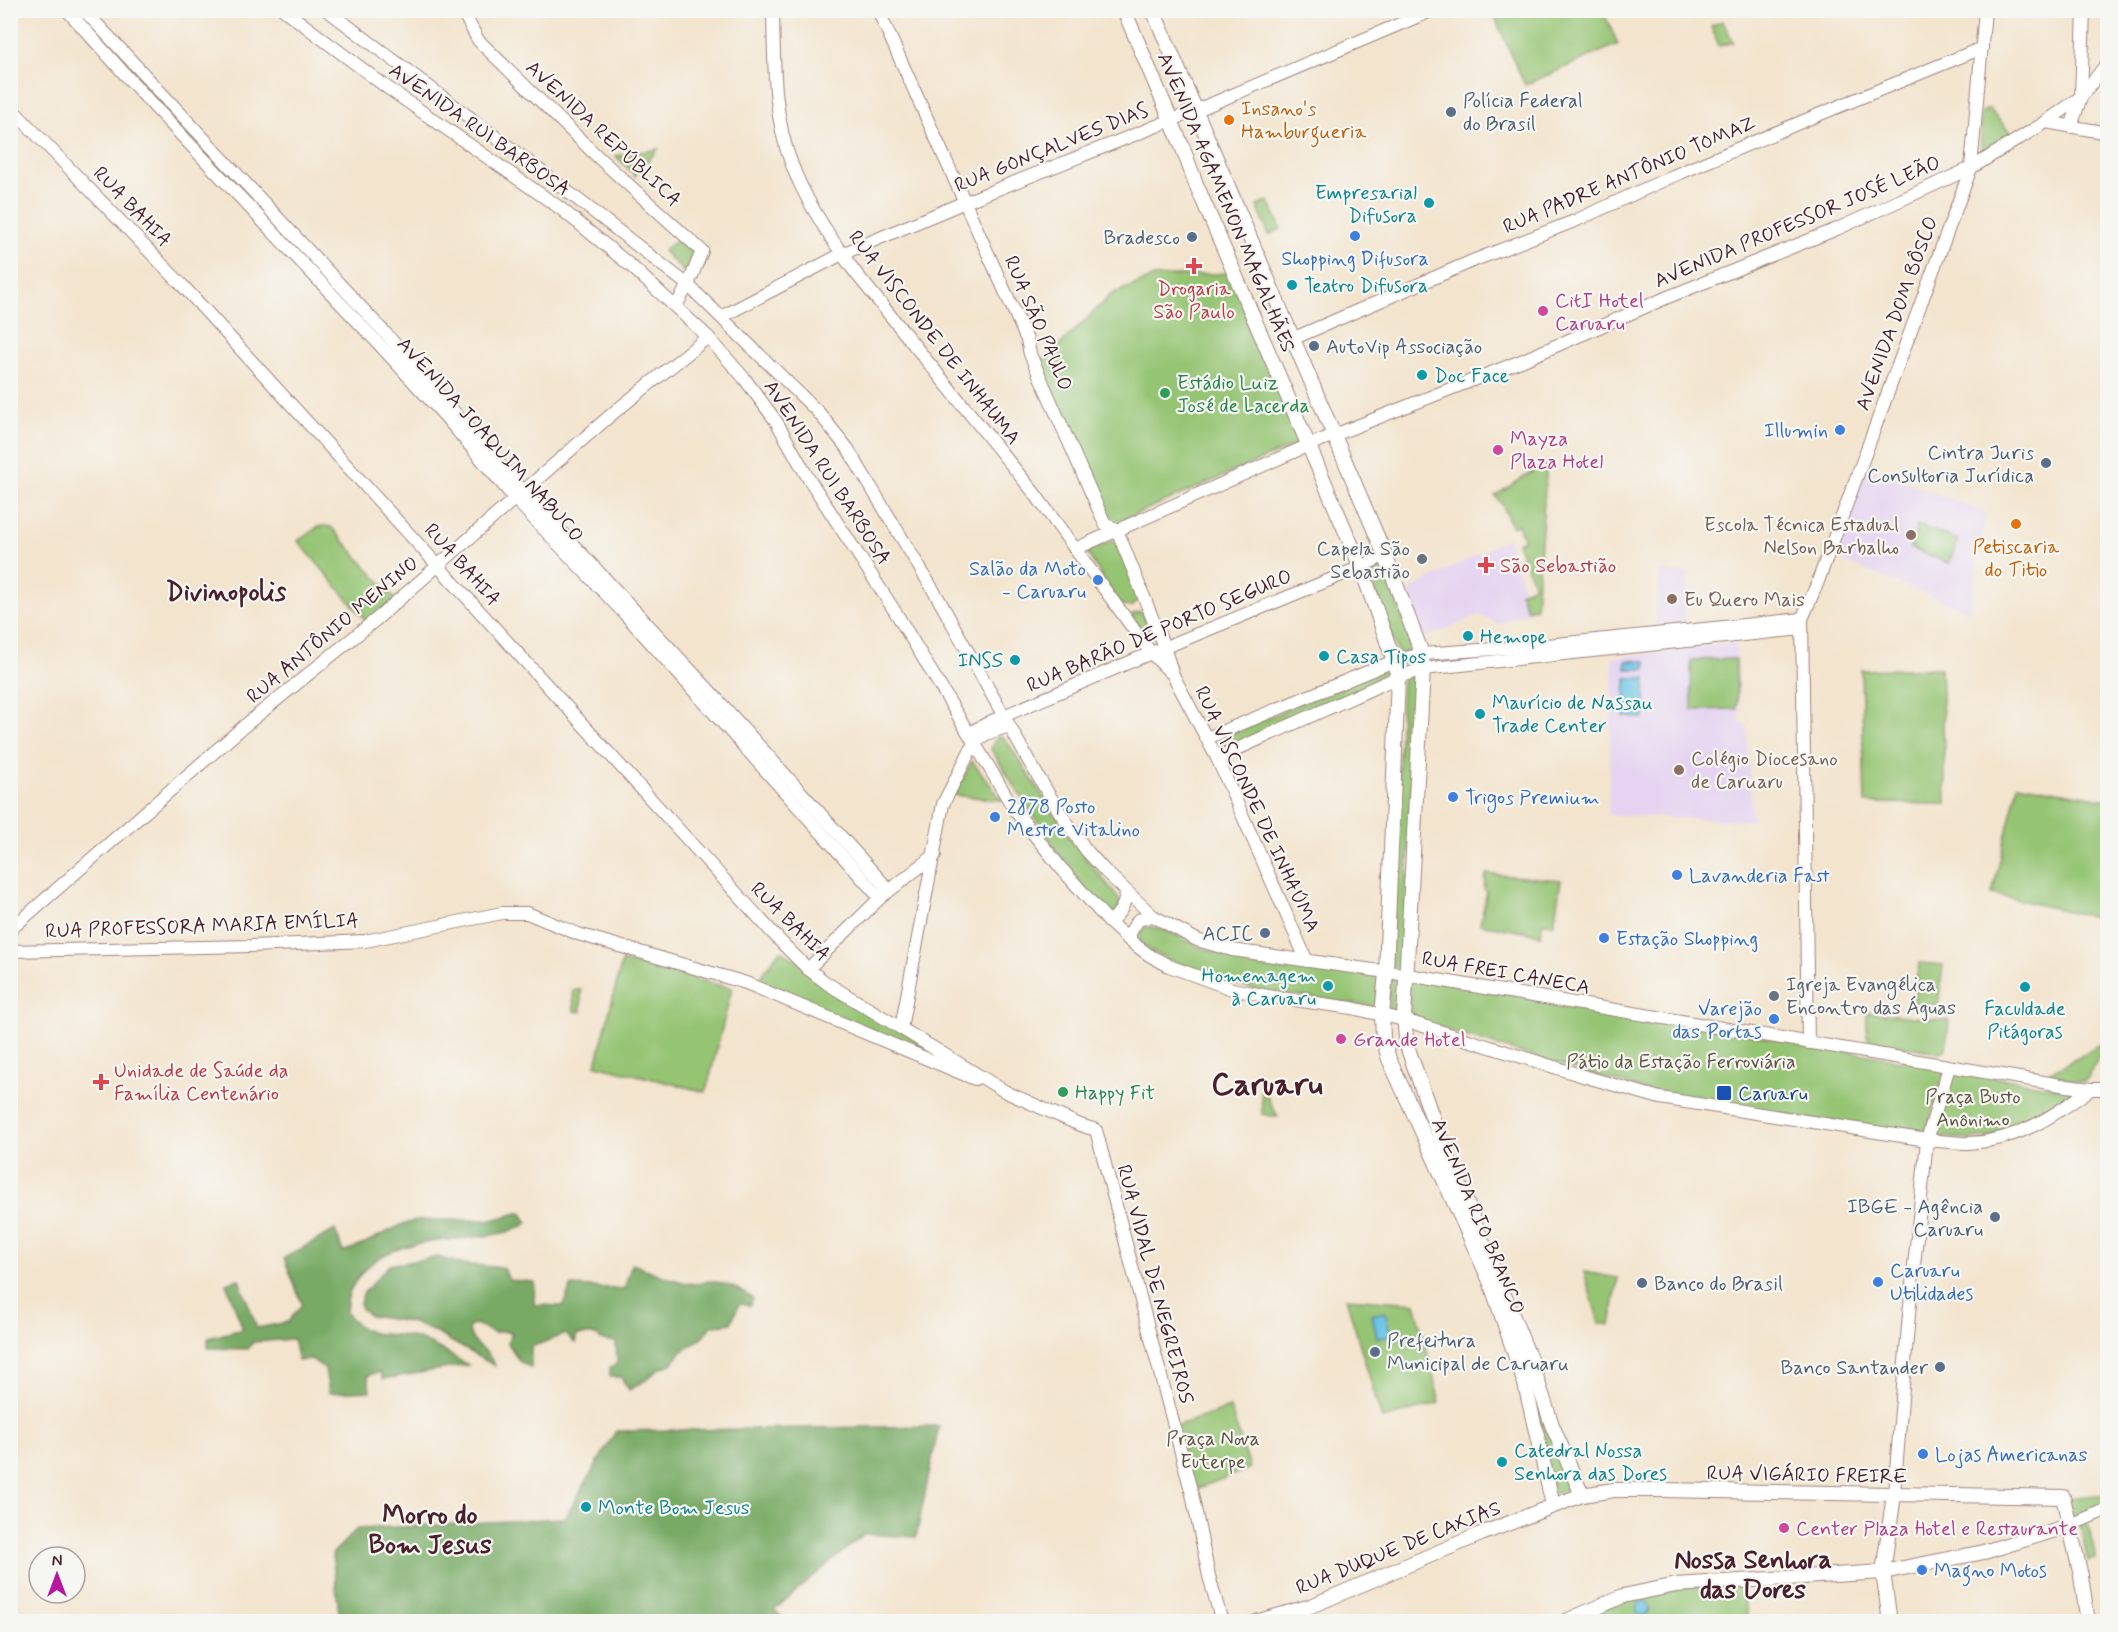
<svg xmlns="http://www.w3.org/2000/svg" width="2118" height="1632" viewBox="0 0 2118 1632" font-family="Mynerve,sans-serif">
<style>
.built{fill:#e5d3f1}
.green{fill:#95c473;stroke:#70724f;stroke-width:1.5}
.forest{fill:#78aa65;stroke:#616448;stroke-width:1.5}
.water{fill:#67c5e5;stroke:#587288;stroke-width:1.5}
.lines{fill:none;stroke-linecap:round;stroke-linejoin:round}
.secondary-casing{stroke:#9e827c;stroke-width:14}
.primary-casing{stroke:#9e827c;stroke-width:16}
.secondary{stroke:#fff;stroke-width:12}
.primary{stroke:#fff;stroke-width:14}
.service-dot{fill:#5c6f8a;stroke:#f6f6f2;stroke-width:2}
.food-dot{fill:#e8710a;stroke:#f6f6f2;stroke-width:2}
.culture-dot{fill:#0f9aa8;stroke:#f6f6f2;stroke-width:2}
.shop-dot{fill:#3f7fe0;stroke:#f6f6f2;stroke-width:2}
.health-dot{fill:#e0444e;stroke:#f6f6f2;stroke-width:2}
.hotel-dot{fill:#d1479c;stroke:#f6f6f2;stroke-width:2}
.leisure-dot{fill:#2e9e5b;stroke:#f6f6f2;stroke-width:2}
.education-dot{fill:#8d6e63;stroke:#f6f6f2;stroke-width:2}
.worship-dot{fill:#6b7280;stroke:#f6f6f2;stroke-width:2}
.transit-dot{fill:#1a4fb4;stroke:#f6f6f2;stroke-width:2}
.labels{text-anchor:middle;stroke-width:4.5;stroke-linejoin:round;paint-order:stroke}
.service-label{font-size:20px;fill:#4e5e75;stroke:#f6f6f2;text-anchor:end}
.food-label{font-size:20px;fill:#c56008;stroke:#f6f6f2;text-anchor:start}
.street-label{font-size:20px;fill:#4a1f2b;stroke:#f6f6f2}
.culture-label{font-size:20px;fill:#0d838f;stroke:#f6f6f2;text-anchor:start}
.shop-label{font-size:20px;fill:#366cbe;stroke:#f6f6f2;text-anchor:start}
.health-label{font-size:20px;fill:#be3a42;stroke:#f6f6f2;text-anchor:start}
.hotel-label{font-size:20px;fill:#b23c85;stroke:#f6f6f2;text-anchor:start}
.leisure-label{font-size:20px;fill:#27864d;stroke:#f6f6f2;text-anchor:start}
.education-label{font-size:20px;fill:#785e54;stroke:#f6f6f2;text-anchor:start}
.worship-label{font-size:20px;fill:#5b616d;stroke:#f6f6f2;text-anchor:end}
.park-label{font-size:20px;fill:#605141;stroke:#f6f6f2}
.transit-label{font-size:20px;fill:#164399;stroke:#f6f6f2;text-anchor:start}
.district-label{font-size:26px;font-weight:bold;fill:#4a1f2b;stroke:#f6f6f2}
.town-label{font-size:32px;font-weight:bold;fill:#4a1f2b;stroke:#f6f6f2}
</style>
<rect width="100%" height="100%" fill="#f6f6f2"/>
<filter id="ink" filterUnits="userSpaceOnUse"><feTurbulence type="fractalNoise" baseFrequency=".0167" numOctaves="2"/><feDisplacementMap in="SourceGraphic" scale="12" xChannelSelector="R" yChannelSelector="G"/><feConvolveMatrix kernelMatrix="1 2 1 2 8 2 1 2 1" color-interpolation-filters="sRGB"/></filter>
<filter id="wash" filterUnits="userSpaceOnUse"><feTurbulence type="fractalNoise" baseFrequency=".008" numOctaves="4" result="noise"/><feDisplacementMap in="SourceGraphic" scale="24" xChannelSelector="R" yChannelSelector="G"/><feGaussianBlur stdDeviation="1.35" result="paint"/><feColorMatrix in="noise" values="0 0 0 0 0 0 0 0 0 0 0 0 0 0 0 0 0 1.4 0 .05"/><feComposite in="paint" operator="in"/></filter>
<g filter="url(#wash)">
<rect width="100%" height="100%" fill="#f3e4cd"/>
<g class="built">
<polygon points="1867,467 1986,513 1969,611 1831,557"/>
<polygon points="1508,538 1530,610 1499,624 1479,615 1445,630 1423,638 1406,592"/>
<polygon points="1660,571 1689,574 1683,623 1655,625"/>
<polygon points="1736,642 1740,723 1747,724 1752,821 1608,815 1613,658"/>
</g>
<g class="green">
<polygon points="68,11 81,11 158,93 150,99"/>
<polygon points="1492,11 1603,11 1618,44 1525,85"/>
<polygon points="1723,21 1733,42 1719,46 1711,26"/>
<polygon points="160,95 274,215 266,222 151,102"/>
<polygon points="1989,109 2012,134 1981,152 1981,115 1982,112"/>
<polygon points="658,149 635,176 616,156"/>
<polygon points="1269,201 1281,229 1269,235 1257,206"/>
<polygon points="680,237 696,252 691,279 663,251"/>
<polygon points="1230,273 1300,443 1111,525 1037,364 1055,350 1112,294 1154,277"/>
<polygon points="1547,462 1536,608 1527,610 1520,592 1535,586 1517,543 1524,540 1518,525 1512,527 1502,504 1495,496"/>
<polygon points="1918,525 1958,540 1949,563 1910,548"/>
<polygon points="324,526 331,527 395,599 369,624 298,541 318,527"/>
<polygon points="1118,539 1140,598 1132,607 1120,605 1086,551"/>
<polygon points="1381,564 1416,652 1398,653 1367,569"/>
<polygon points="1141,611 1152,637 1147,638 1131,615"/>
<polygon points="1736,659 1737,709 1692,710 1691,660"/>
<polygon points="1393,664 1394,676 1226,751 1220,738"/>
<polygon points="1941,668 1946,804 1865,803 1861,670"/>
<polygon points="1417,673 1403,968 1391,968 1402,679"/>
<path d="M999 736 1004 738 1012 749 1074 844 1118 897 1121 904 1113 915C1097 908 1088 893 1078 880 1046 838 1019 793 991 749L994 741Z"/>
<polygon points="972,761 1002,800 954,795"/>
<polygon points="2018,784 2107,800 2107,920 1992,894"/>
<polygon points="1486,874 1561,880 1554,924 1542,923 1541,935 1480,924 1487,891 1484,889"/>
<path d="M1145 927C1166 926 1184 941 1203 948 1211 951 1219 953 1227 954L1381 976 1376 1007 1268 992 1216 980 1150 951 1140 942V933Z"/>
<polygon points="782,951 960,1068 758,985 758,980 778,953"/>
<polygon points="622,961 732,988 706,1092 596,1065"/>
<polygon points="1919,963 1943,965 1938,1006 1913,1003"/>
<polygon points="1409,976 1946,1068 1924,1138 1675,1099 1408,1019"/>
<polygon points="1390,978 1402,979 1400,1014 1388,1013"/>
<polygon points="573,990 581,990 581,1012 574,1011"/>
<polygon points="1867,1012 1949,1021 1946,1049 1943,1051 1936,1052 1869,1040 1867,1035"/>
<polygon points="2097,1045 2103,1047 2089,1077 2084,1082 2049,1077 2048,1073 2078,1058"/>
<polygon points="1950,1070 2084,1092 2014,1132 1971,1140 1930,1136"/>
<polygon points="1261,1085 1278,1117 1262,1114"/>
<polygon points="1584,1272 1618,1278 1610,1325 1599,1323"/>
<polygon points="1346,1298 1415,1303 1440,1403 1382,1419"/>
<polygon points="1532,1375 1576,1487 1554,1494 1528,1389"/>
<polygon points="1230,1408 1250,1468 1194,1490 1176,1426"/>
<polygon points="2107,1494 2107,1508 2073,1523 2069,1498"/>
<polygon points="2088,1524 2096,1559 2088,1561 2080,1527"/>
<polygon points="1741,1585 1748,1621 1576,1622 1607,1605 1685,1587"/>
</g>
<g class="forest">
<path d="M521 1212 528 1223C515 1232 500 1234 484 1236 442 1242 388 1239 360 1275 349 1290 347 1295 346 1313 372 1345 385 1328 418 1339 435 1344 452 1357 468 1365L383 1379 380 1372 368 1375 370 1391 329 1393 325 1369 311 1359 298 1361 293 1339 253 1342 248 1349 208 1348V1338L243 1329 226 1283 239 1279 257 1328 288 1322 302 1304 284 1258 335 1230 343 1252 359 1246 403 1224 419 1220H492Z"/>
<path d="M438 1257 461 1264 504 1268 509 1280 535 1282 534 1305 563 1306 571 1286 624 1289 632 1264C652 1271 675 1283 696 1284 700 1284 705 1281 710 1281 724 1282 742 1290 753 1299L750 1305 739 1304 731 1323 711 1326 702 1338 681 1352 672 1364 659 1369 646 1380 629 1390 621 1377H610V1367L617 1364 616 1342 601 1340 597 1335H577L575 1343 565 1334 531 1347V1368L519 1361 508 1343 512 1334 504 1331 494 1333 476 1324 469 1327C469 1339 477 1345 486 1352 490 1356 492 1361 495 1366L433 1331 410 1322 370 1316 361 1309 360 1303 363 1294 389 1265Z"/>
<polygon points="939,1426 916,1537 864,1534 774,1610 787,1621 340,1621 332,1554 357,1529 565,1518 616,1431"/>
</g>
<g class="water">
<rect x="1626" y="661" width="20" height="8"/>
<polygon points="1626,678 1646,678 1644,718 1624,717"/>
<polygon points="1385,1312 1391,1335 1377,1338 1372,1315"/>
<circle cx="1643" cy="1609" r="7"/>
</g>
</g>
<g filter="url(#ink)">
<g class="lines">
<defs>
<g id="secondary">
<polyline points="67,10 149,101 377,342 444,415 515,499 625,614 880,898"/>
<polyline points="84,10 387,335 523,491 708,689 889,890"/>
<path d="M284 10 385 86 560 208 631 266 708 337 744 378 776 421 807 476 896 613 1016 812 1061 868 1109 922 1130 941 1149 955 1169 966 1232 989 1273 997 1352 1008 1404 1020 1583 1076 1660 1098 1927 1140C1941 1141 1955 1143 1969 1143 2018 1141 2053 1116 2091 1089"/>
<polyline points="327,10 554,181 688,285 819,413 848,449 938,598 1030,763 1059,811 1086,850 1105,871 1153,916 1197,940 1232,950 1408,975 2067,1086 2091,1089 2108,1089"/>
<polyline points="462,10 478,40 599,158 702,251 688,285 676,306"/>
<path d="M773 10C774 61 773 117 792 165 805 200 833 242 855 272L1035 494 1151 653 1170 672"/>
<polyline points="878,10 1027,340 1030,354 1105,524 1117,530 1164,647 1173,675 1217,758 1307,961"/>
<polyline points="10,107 183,286 781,942 808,969 828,984 1006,1092 1080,1125 1096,1130 1192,1494 1209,1576 1222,1622"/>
<polyline points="2046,122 2108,133"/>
<polyline points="2071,127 2081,97 2108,62"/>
<polyline points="721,317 842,254 965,202 1197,110 1433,10"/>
<polyline points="1292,339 1475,260 1577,220 1673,176 1813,117 1982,48"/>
<polyline points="1075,549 1309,445 1521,361 1668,297 1837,229 1971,168 2046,122 2081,97 2084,10"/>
<polyline points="969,733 992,721 1151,653 1361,567 1385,555"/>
<polyline points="1207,738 1394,661 1422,654 1537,646 1802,619"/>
<polyline points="1217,758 1398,677 1423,669 1802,629"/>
<path d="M1109 922C1121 913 1125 905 1126 891"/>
<polyline points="10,930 243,727 379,617 612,414 708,337"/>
<polyline points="1130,941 1130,933 1138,920 1153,916"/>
<polyline points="10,951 252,946 365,941 502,913 527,913 578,934 746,983 975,1079"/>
<polyline points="808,969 880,898 935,855"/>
<polyline points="901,1028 943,804 974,743 986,734 1009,726"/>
<polyline points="1808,1043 1802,619 1817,584 1971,168 1985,10"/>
<polyline points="1894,1495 1909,1314 1927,1140 1949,1067"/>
<polyline points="2068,1526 2108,1509"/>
</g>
<g id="primary">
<polyline points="1124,10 1182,146 1196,184 1361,567 1394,661 1398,677 1386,973 1382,1015 1383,1038 1389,1059 1490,1281 1525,1384 1553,1505"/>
<polyline points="1153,10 1385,555 1422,654 1423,669 1404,1018 1407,1046 1435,1125 1532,1364 1552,1425 1582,1495"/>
<polyline points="1256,1622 1311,1606 1481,1534 1582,1495 1614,1490 1659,1490 2063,1497 2081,1576 2088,1622"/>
<polyline points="1564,1622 1623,1596 1676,1585 1883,1572 1984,1552 2068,1526"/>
<polyline points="1890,1622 1883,1572 1894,1495"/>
</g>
</defs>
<use href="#secondary" class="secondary-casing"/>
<use href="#primary" class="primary-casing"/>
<use href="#secondary" class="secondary"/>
<use href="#primary" class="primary"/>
</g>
</g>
<g class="service-dot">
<circle cx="1451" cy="112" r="6"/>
<circle cx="1192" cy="237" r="6"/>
<circle cx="1314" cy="346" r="6"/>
<circle cx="2046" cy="463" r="6"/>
<circle cx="1265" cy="933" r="6"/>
<circle cx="1995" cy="1217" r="6"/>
<circle cx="1642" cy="1283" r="6"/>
<circle cx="1375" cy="1352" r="6"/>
<circle cx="1940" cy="1367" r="6"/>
</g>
<g class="food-dot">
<circle cx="1229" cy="120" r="6"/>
<circle cx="2016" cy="524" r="6"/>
</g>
<g class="culture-dot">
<circle cx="1429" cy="203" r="6"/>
<circle cx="1292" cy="285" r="6"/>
<circle cx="1422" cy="375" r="6"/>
<circle cx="1468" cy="636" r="6"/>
<circle cx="1324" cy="656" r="6"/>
<circle cx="1015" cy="660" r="6"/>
<circle cx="1480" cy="714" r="6"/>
<circle cx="1328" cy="986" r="6"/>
<circle cx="2025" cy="987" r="6"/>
<circle cx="1502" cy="1462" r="6"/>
<circle cx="586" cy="1507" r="6"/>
</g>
<g class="shop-dot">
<circle cx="1355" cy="236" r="6"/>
<circle cx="1840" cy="430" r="6"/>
<circle cx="1098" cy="580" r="6"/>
<circle cx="1453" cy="797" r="6"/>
<circle cx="995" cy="817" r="6"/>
<circle cx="1677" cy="875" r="6"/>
<circle cx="1604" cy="938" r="6"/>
<circle cx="1774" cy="1019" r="6"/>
<circle cx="1878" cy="1282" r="6"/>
<circle cx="1923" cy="1454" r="6"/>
<circle cx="1922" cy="1570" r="6"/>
</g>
<g class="health-dot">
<path d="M1191 257h6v6h6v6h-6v6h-6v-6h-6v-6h6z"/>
<path d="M1483 556h6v6h6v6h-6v6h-6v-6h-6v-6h6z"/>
<path d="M98 1073h6v6h6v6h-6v6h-6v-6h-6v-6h6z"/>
</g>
<g class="hotel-dot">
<circle cx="1543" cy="311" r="6"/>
<circle cx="1498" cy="450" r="6"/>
<circle cx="1341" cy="1039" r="6"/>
<circle cx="1784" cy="1528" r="6"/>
</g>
<g class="leisure-dot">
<circle cx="1165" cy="393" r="6"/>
<circle cx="1063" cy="1092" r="6"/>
</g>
<g class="education-dot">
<circle cx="1911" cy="535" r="6"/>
<circle cx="1672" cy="599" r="6"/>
<circle cx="1679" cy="770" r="6"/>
</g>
<g class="worship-dot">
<circle cx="1422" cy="559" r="6"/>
<circle cx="1774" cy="996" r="6"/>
</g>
<rect class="transit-dot" x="1716" y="1085" width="16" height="16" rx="3"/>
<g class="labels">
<g class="service-label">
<text x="1463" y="107" text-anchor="start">Polícia Federal<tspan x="1463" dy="23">do Brasil</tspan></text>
<text x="1180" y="244">Bradesco</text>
<text x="1326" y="353" text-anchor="start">AutoVip Associação</text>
<text x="2034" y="459">Cintra Juris<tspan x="2034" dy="23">Consultoria Jurídica</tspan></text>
<text x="1253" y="940">ACIC</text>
<text x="1983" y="1213">IBGE - Agência<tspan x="1983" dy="23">Caruaru</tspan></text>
<text x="1654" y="1290" text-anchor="start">Banco do Brasil</text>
<text x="1387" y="1347" text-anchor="start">Prefeitura<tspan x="1387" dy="23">Municipal de Caruaru</tspan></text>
<text x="1928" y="1374">Banco Santander</text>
</g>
<g class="food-label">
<text x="1241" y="115">Insano's<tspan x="1241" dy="23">Hamburgueria</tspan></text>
<text x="2016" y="553" text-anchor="middle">Petiscaria<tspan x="2016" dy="23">do Titio</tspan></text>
</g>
<g class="street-label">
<text transform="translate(480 129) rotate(35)" y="7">AVENIDA RUI BARBOSA</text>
<text transform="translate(604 133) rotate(43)" y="7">AVENIDA REPÚBLICA</text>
<text transform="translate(1051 147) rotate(-22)" y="7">RUA GONÇALVES DIAS</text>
<text transform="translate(1629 174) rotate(-23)" y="7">RUA PADRE ANTÔNIO TOMAZ</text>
<text transform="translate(1227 202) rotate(67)" y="7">AVENIDA AGAMENON MAGALHÃES</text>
<text transform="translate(133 206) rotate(46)" y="7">RUA BAHIA</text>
<text transform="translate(1797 221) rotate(-23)" y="7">AVENIDA PROFESSOR JOSÉ LEÃO</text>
<text transform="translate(1896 313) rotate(-70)" y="7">AVENIDA DOM BÔSCO</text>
<text transform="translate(1039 323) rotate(67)" y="7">RUA SÃO PAULO</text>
<text transform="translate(935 337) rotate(52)" y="7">RUA VISCONDE DE INHAUMA</text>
<text transform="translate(491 439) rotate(48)" y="7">AVENIDA JOAQUIM NABUCO</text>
<text transform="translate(828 472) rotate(57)" y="7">AVENIDA RUI BARBOSA</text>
<text transform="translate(463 564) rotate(48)" y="7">RUA BAHIA</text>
<text transform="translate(332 629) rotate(-40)" y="7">RUA ANTÔNIO MENINO</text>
<text transform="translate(1159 630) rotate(-23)" y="7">RUA BARÃO DE PORTO SEGURO</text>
<text transform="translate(1258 809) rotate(65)" y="7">RUA VISCONDE DE INHAÚMA</text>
<text transform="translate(791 921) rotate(45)" y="7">RUA BAHIA</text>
<text transform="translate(202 925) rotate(-2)" y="7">RUA PROFESSORA MARIA EMÍLIA</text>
<text transform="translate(1506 972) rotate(10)" y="7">RUA FREI CANECA</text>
<text transform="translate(1479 1216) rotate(67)" y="7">AVENIDA RIO BRANCO</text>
<text transform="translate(1156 1284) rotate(75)" y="7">RUA VIDAL DE NEGREIROS</text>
<text transform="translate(1807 1474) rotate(1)" y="7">RUA VIGÁRIO FREIRE</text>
<text transform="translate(1398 1547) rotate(-22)" y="7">RUA DUQUE DE CAXIAS</text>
</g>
<g class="culture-label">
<text x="1417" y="199" text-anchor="end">Empresarial<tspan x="1417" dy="23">Difusora</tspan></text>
<text x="1304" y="292">Teatro Difusora</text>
<text x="1434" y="382">Doc Face</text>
<text x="1480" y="643">Hemope</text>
<text x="1336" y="663">Casa Tipos</text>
<text x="1003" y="667" text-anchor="end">INSS</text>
<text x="1492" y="709">Maurício de Nassau<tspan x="1492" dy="23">Trade Center</tspan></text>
<text x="1316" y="982" text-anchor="end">Homenagem<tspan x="1316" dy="23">à Caruaru</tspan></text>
<text x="2025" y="1015" text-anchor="middle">Faculdade<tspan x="2025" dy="23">Pitágoras</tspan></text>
<text x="1514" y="1457">Catedral Nossa<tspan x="1514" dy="23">Senhora das Dores</tspan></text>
<text x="598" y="1514">Monte Bom Jesus</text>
</g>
<g class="shop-label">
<text x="1355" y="265" text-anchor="middle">Shopping Difusora</text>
<text x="1828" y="437" text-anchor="end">Illumin</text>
<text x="1086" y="575" text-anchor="end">Salão da Moto<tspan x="1086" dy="23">- Caruaru</tspan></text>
<text x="1465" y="804">Trigos Premium</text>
<text x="1007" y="813">2878 Posto<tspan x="1007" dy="23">Mestre Vitalino</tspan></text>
<text x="1689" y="882">Lavanderia Fast</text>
<text x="1616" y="945">Estação Shopping</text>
<text x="1762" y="1015" text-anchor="end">Varejão<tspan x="1762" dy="23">das Portas</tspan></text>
<text x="1890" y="1277">Caruaru<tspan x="1890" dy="23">Utilidades</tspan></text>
<text x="1935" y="1461">Lojas Americanas</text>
<text x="1934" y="1577">Magno Motos</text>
</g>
<g class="health-label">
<text x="1194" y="295" text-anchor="middle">Drogaria<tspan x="1194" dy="23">São Paulo</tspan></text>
<text x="1500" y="572">São Sebastião</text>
<text x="114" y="1077">Unidade de Saúde da<tspan x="114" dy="23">Família Centenário</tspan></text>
</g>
<g class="hotel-label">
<text x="1555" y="307">CitI Hotel<tspan x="1555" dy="23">Caruaru</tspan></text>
<text x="1510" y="445">Mayza<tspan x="1510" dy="23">Plaza Hotel</tspan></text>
<text x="1353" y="1046">Grande Hotel</text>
<text x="1796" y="1535">Center Plaza Hotel e Restaurante</text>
</g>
<g class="leisure-label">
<text x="1177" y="389">Estádio Luiz<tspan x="1177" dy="23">José de Lacerda</tspan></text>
<text x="1075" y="1099">Happy Fit</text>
</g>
<g class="education-label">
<text x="1899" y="531" text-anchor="end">Escola Técnica Estadual<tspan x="1899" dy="23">Nelson Barbalho</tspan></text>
<text x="1684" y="606">Eu Quero Mais</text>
<text x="1691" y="765">Colégio Diocesano<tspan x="1691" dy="23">de Caruaru</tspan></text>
</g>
<g class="worship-label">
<text x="1410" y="555">Capela São<tspan x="1410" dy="23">Sebastião</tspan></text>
<text x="1786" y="991" text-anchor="start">Igreja Evangélica<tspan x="1786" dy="23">Encontro das Águas</tspan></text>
</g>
<g class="park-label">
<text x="1681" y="1068">Pátio da Estação Ferroviária</text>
<text x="1973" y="1103">Praça Busto<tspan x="1973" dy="23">Anônimo</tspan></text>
<text x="1213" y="1445">Praça Nova<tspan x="1213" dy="23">Euterpe</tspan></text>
</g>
<g class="transit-label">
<text x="1738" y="1100">Caruaru</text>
</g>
<g class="district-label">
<text x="226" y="600">Divinopolis</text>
<text x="430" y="1523">Morro do<tspan x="430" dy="30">Bom Jesus</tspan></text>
<text x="1753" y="1568">Nossa Senhora<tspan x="1753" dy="30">das Dores</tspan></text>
</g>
<g class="town-label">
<text x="1267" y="1094">Caruaru</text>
</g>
</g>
<rect width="2118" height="1632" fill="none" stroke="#f6f6f2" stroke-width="36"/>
<g transform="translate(57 1575)"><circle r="28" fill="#f6f6f2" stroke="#b1a0a2" stroke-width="1.5"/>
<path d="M0-4.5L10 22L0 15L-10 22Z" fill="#b5179e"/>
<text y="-9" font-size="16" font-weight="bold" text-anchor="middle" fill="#4a1f2b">N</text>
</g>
</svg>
